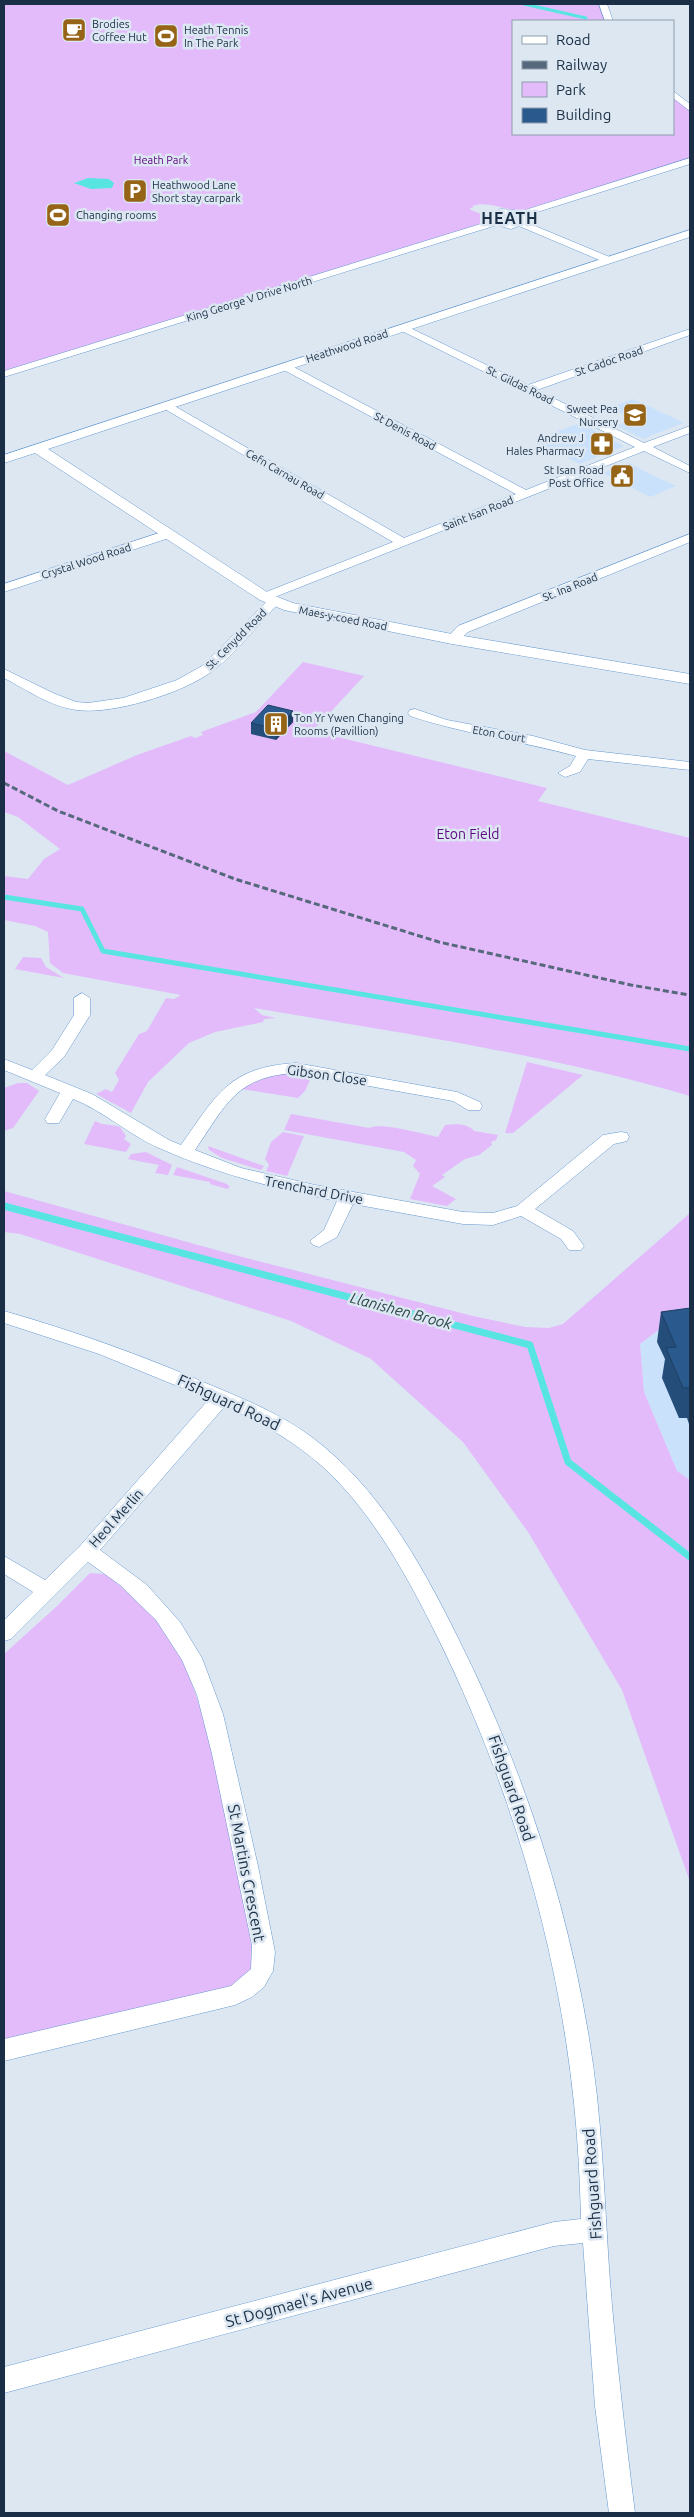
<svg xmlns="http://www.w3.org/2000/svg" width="694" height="2517" viewBox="0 0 694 2517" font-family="Ubuntu,sans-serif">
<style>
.built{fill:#cae1fb}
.green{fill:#e3bbfb}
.water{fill:#58e5e1}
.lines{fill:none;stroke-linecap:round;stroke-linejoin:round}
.stream-far2{stroke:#58e5e1;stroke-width:3}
.stream-far1{stroke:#58e5e1;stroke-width:5}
.stream{stroke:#58e5e1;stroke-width:7}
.minor-casing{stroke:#6799d0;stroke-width:1}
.tertiary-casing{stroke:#6799d0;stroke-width:1}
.minor{fill:#fff;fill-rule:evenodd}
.tertiary{fill:#fff;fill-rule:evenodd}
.rail{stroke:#56687b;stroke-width:3;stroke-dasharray:6 3;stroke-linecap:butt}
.wall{fill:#244d79}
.shaded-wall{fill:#1d3f63}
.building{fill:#2a5a8d;stroke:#1d3f63}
.labels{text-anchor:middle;stroke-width:5;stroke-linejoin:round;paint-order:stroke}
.far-poi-label{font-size:11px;fill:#1a2f45;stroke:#dce7f2;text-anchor:start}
.far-park-label{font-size:11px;fill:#5f0682;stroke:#dce7f2}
.far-street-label{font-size:11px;fill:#1a2f45;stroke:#dce7f2}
.park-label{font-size:14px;fill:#5f0682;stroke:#dce7f2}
.street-label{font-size:14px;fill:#1a2f45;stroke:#dce7f2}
.water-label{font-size:15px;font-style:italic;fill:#264443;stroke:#dce7f2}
.far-district-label{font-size:16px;font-weight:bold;letter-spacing:1px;fill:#1a2f45;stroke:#dce7f2}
.near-street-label{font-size:16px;fill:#1a2f45;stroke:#dce7f2}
</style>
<rect width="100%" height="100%" fill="#dce7f2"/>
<g class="built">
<polygon points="633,399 676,419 683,423 643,439 617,426 634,419 610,408"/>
<polygon points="580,423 624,446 580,464 533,440"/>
<polygon points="629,463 650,474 676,486 650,497 603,473"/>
<polygon points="690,1306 690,1480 677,1471 644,1392 640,1344"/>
</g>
<g class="green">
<path d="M4 4H600L607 21H513V134H673V97L690 110V160L526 211C507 212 490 200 472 206L474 207 469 209 481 214 485 224 4 373Z"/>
<path d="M303 662 364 676 313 731 547 788 538 801 690 838V1096C548 1054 400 1033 254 1008L262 1015 276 1018 264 1019 263 1022 215 1032 189 1043 148 1082 131 1113 96 1094 106 1089 112 1092 119 1080 115 1073 139 1034 147 1031 166 998 174 999 181 995 63 973 50 963 48 932 35 926 4 920V876L28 879 44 859 60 849 18 817 4 812V751L68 785 137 755 191 736 195 738 203 735 201 732 256 712Z"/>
<polygon points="23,957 41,958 46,967 64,978 15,969"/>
<polygon points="527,1062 583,1075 513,1133 505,1133"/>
<polygon points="282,1073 307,1075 310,1080 305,1091 298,1098 241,1089 266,1077"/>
<polygon points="18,1083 27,1083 39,1091 13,1128 4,1131 4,1088"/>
<path d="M291 1114 369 1128C381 1122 422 1134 438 1137L445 1125C455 1124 467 1123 474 1131L498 1135 496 1140 491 1142 492 1145 479 1155 465 1159 442 1175 445 1177 432 1186 456 1199 447 1206 410 1199 420 1174 413 1166 416 1160 404 1152 284 1130Z"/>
<path d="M95 1121C104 1126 111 1124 120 1127L126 1136 124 1139 131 1144 126 1152 84 1144Z"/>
<polygon points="283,1132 304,1136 287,1176 266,1171 269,1165 265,1159 271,1142"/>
<polygon points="208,1146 264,1166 261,1170 222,1158 209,1150"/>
<polygon points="146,1152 172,1165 168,1175 155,1173 159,1165 128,1159 131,1154"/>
<polygon points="177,1167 227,1184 230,1187 227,1189 210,1184 210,1182 173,1175"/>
<polygon points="4,1191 227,1253 473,1316 525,1327 549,1328 563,1324 690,1213 690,1306 640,1344 644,1392 677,1471 690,1480 690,1882 622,1690 528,1532 463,1442 371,1359 291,1321 20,1234 4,1232"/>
<polygon points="90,1573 104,1574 112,1578 160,1624 183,1658 190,1678 206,1725 246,1910 253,1951 253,1965 249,1975 232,1988 4,2040 4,1654 56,1607"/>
</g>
<polygon class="water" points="88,178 109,179 114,183 112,188 91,189 74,183"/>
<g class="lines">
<polyline class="stream-far2" points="524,4 586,18"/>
<polyline class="stream-far1" points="4,897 82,909 103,951 690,1049"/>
<polyline class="stream" points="4,1206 530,1345 568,1462 690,1557"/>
<defs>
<g id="minor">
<polygon points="599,4 607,4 613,21 605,21"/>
<polygon points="673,91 690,104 690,111 673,98"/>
<path d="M690 158V164L531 214 533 220 528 223 612 258V262H604L519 226 511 229 497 225 4 377V371L487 222V215L501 209 522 211ZM502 215 518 216 523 219 510 223 495 219Z"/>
<path d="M404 325 528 385 690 329V335L537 390 644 443 690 426V433L653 447 690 466V473L644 451 275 597 280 601 278 604C256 626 237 653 211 672 183 693 112 715 77 710 51 707 27 690 4 678V669L53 693 76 702 88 703 123 698 177 680 202 666 268 600H261L259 597 261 594 393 542 163 408V404H171L404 538 516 494 282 369V365H290L526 490 635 447 400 330 399 328Z"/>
<polygon points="168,530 172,531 172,537 4,592 4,584"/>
<polygon points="690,534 690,542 468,632 457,642 447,642 446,639 458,626"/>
<path d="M415 709 447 720 533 736 585 750 690 762V770L588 759 580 772 565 777 558 773 570 766 576 756C521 741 464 734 410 716L408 713 410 710Z"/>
<path d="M82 993 90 998V1015L64 1057 45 1075 92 1094 169 1140 181 1145C217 1094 229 1067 296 1063L457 1092 480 1102 482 1106 480 1110H468L453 1101 296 1073C236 1076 226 1105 195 1150L241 1168 315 1185 463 1212 493 1213 517 1206 603 1135 621 1132 627 1133 629 1137 627 1141 614 1144 535 1209 573 1231 584 1246 581 1250H569L561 1239 521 1216 493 1225 463 1224 353 1204 337 1237 319 1247 313 1245 310 1241 324 1230 337 1201C276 1189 215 1173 159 1148 129 1135 104 1111 73 1099L59 1123H47L45 1119 60 1093 4 1070V1059L32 1070 52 1050 74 1015V998Z"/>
<path d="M4 1311C74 1331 141 1355 208 1384 244 1399 281 1414 313 1438 379 1488 421 1563 457 1636 521 1763 566 1898 589 2038 602 2115 604 2192 609 2268 615 2350 625 2432 635 2513H609L595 2406 583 2243 554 2246 4 2393V2367L554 2222 581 2219C580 2180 578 2141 574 2103 557 1940 509 1782 437 1636 407 1576 373 1513 323 1467 294 1441 260 1422 225 1406L100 1550 147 1585 180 1622 202 1658 223 1714 258 1866 275 1952 273 1971 264 1987 252 1997 235 2005 4 2061V2039L231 1986 251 1969 252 1945 212 1754 197 1695 182 1660 156 1620 120 1585 88 1562 11 1639 4 1641V1620L33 1592 4 1574V1556L45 1580 80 1546 209 1399 99 1354 4 1323Z"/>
</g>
<polygon id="tertiary" points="690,230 690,237 48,449 270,594 293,603 452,634 690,674 690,684 452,644 284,610 260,600 35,453 4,463 4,455"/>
</defs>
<use href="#minor" class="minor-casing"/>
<use href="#tertiary" class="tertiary-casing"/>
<use href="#minor" class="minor"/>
<use href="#tertiary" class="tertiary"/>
<polyline class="rail" points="4,783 58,811 235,879 439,942 631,985 690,995"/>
</g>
<g class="wall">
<polygon points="293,722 276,740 251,734 251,723"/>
<polygon points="690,1308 690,1427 687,1418 679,1418 662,1378 665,1359 657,1342 661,1312"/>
</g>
<polygon class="shaded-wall" points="293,711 293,722 276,740 276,729"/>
<g class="building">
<polygon points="268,705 293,711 276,729 251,723"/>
<polygon points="690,1308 690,1388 683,1388 666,1348 676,1347 661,1312"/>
</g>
<defs>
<symbol id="cafe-square" viewBox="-11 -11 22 22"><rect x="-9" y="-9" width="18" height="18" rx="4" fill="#966417" stroke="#dce7f2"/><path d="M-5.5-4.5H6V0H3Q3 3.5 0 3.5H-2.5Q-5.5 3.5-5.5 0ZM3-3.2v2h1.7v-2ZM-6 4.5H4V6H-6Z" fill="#fff"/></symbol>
<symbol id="stadium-square" viewBox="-11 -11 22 22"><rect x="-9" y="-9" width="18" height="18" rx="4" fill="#966417" stroke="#dce7f2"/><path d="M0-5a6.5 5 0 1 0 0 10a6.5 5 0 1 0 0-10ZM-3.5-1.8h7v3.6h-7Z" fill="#fff"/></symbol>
<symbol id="parking-square" viewBox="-11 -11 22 22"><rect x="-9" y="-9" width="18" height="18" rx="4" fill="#966417" stroke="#dce7f2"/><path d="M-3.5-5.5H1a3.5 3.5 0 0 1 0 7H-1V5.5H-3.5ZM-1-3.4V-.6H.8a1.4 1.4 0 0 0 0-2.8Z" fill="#fff"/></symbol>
<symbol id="school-square" viewBox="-11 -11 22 22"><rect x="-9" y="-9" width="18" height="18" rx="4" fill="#966417" stroke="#dce7f2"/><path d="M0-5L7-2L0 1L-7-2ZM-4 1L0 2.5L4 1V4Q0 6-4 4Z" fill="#fff"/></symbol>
<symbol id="pharmacy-square" viewBox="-11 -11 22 22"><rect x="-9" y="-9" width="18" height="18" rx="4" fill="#966417" stroke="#dce7f2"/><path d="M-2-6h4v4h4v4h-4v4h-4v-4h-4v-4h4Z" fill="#fff"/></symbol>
<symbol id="civic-square" viewBox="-11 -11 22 22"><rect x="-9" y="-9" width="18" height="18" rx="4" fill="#966417" stroke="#dce7f2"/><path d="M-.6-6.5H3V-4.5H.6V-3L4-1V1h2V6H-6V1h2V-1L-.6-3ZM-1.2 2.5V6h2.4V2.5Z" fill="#fff"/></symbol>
<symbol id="building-square" viewBox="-11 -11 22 22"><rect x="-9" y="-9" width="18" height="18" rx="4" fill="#966417" stroke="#dce7f2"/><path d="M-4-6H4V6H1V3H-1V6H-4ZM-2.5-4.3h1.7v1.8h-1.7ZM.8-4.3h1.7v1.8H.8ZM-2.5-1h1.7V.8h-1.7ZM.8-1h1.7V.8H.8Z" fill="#fff"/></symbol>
</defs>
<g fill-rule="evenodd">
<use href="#cafe-square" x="60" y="16" width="28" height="28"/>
<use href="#stadium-square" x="152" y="22" width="28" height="28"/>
<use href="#parking-square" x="121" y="177" width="28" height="28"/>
<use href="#stadium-square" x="44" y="201" width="28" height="28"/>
<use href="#school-square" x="621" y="401" width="28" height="28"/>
<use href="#pharmacy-square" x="588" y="430" width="28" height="28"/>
<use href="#civic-square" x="608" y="462" width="28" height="28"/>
<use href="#building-square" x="262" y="710" width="28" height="28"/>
</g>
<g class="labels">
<g class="far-poi-label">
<text x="92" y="28">Brodies<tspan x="92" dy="13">Coffee Hut</tspan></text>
<text x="184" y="34">Heath Tennis<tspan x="184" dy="13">In The Park</tspan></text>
<text x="152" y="189">Heathwood Lane<tspan x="152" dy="13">Short stay carpark</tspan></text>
<text x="76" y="219">Changing rooms</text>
<text x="618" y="413" text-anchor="end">Sweet Pea<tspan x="618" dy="13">Nursery</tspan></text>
<text x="584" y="442" text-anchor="end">Andrew J<tspan x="584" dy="13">Hales Pharmacy</tspan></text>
<text x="604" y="474" text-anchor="end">St Isan Road<tspan x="604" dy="13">Post Office</tspan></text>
<text x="294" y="722">Ton Yr Ywen Changing<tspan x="294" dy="13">Rooms (Pavillion)</tspan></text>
</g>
<g class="far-park-label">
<text x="161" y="164">Heath Park</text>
</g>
<g class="far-street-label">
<text transform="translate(249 299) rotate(-17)" y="4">King George V Drive North</text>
<text transform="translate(347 346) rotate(-18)" y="4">Heathwood Road</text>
<text transform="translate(609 361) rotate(-19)" y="4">St Cadoc Road</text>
<text transform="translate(520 385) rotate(26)" y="4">St. Gildas Road</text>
<text transform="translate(405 431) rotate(28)" y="4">St Denis Road</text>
<text transform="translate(285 474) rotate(30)" y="4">Cefn Carnau Road</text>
<text transform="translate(478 513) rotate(-22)" y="4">Saint Isan Road</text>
<text transform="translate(86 561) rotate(-18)" y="4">Crystal Wood Road</text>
<text transform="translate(570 587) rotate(-22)" y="4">St. Ina Road</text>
<text transform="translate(343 618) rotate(11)" y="4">Maes-y-coed Road</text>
<text transform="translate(236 639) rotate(-45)" y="4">St. Cenydd Road</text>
<text transform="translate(499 734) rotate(10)" y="4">Eton Court</text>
</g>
<g class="park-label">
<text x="468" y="839">Eton Field</text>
</g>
<g class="street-label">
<text transform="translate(327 1075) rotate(8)" y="5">Gibson Close</text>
<text transform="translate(314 1190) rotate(11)" y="5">Trenchard Drive</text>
<text transform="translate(116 1518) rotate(-48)" y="5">Heol Merlin</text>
</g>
<g class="water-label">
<text transform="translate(401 1311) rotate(15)" y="5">Llanishen Brook</text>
</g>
<g class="far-district-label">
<text x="510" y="224">HEATH</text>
</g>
<g class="near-street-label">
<text transform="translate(229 1402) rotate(25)" y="6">Fishguard Road</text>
<text transform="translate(512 1788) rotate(71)" y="6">Fishguard Road</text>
<text transform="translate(247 1873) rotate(79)" y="6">St Martins Crescent</text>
<text transform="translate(592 2184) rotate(-94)" y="6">Fishguard Road</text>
<text transform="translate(299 2302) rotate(-15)" y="6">St Dogmael's Avenue</text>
</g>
</g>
<rect width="694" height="2517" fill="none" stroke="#1a2f45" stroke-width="10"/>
<rect x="512" y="20" width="162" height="115" fill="#dce7f2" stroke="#8e9dad"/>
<rect x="522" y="36" width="25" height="8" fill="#ffffff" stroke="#8e9dad"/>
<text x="556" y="45" font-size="15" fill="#1a2f45">Road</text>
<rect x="522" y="61" width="25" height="8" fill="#56687b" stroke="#8e9dad"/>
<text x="556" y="70" font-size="15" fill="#1a2f45">Railway</text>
<rect x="522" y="82" width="25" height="15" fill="#e3bbfb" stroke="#8e9dad"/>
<text x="556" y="95" font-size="15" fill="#1a2f45">Park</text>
<rect x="522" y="108" width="25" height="15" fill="#2a5a8d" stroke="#8e9dad"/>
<text x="556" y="120" font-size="15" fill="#1a2f45">Building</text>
</svg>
